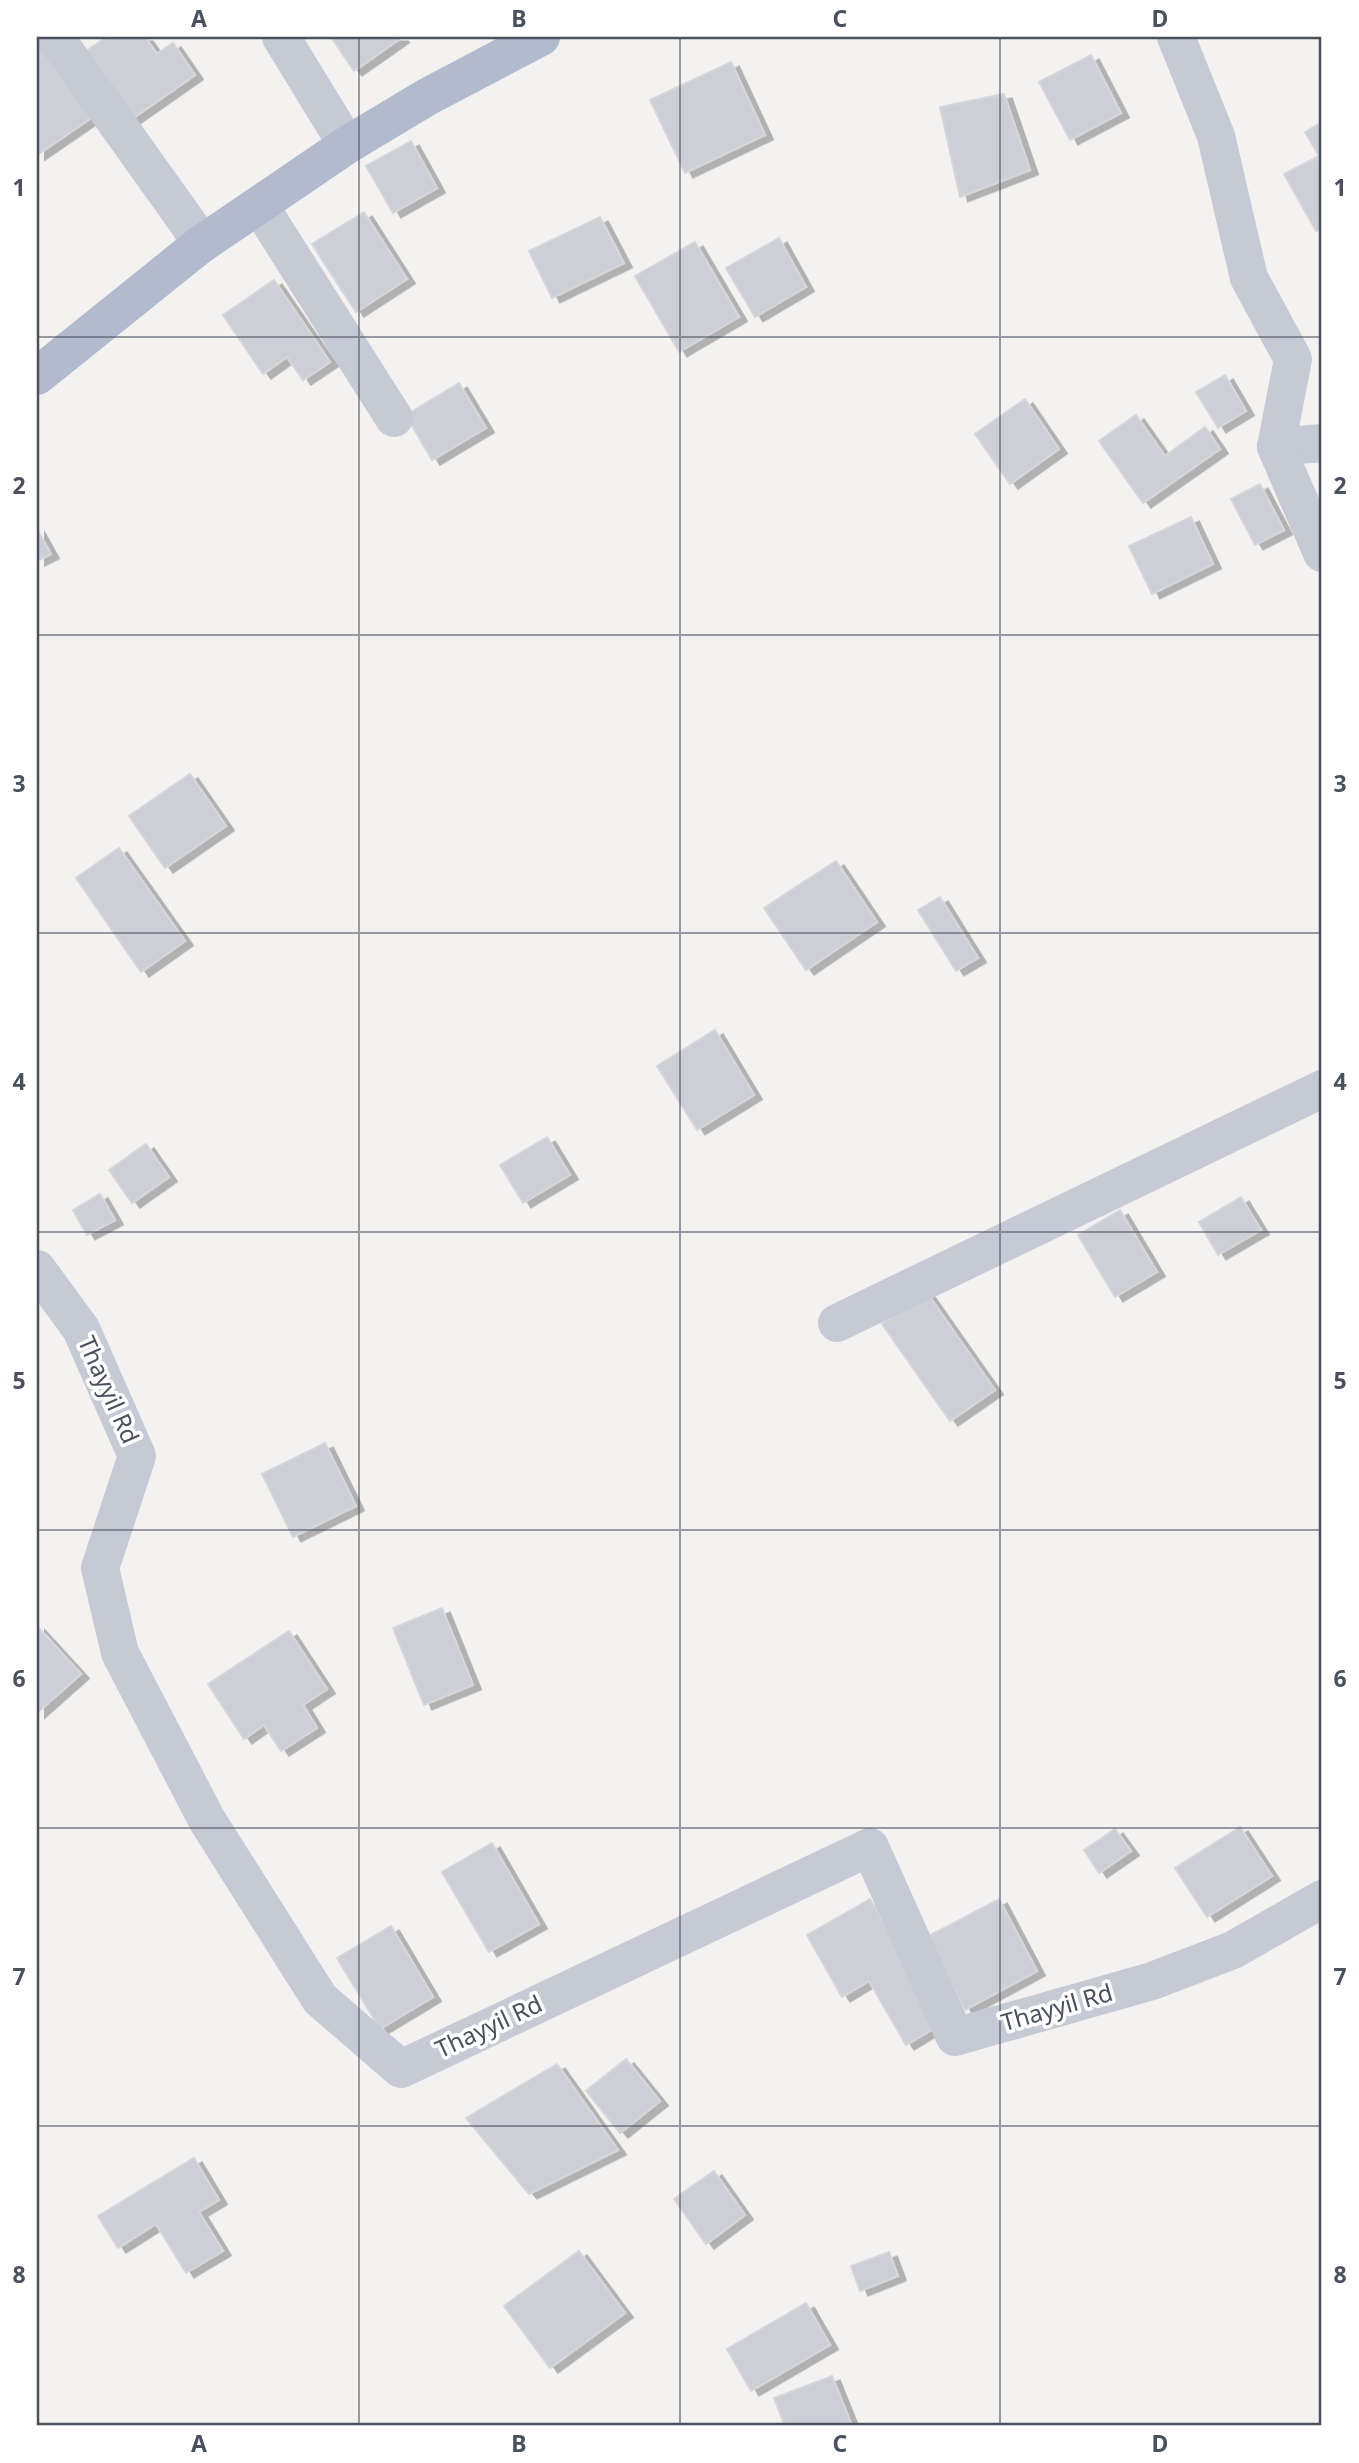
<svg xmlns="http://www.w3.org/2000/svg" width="1359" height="2463" viewBox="0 0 1359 2463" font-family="'Noto Sans',sans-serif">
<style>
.building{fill:#cdcfd6;stroke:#d5d6dc;stroke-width:2;filter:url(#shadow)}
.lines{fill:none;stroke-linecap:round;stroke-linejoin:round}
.minor{stroke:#c6cad5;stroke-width:38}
.major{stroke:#b2bace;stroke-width:38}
.grid{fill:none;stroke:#49505e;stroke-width:2;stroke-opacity:0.55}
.labels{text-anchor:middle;stroke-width:7;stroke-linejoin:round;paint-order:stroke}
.street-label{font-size:24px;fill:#49505e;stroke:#fff}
.neatline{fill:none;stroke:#49505e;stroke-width:2.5}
.grid-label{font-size:23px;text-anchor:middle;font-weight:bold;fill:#49505e}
</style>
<defs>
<filter id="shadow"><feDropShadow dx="8" dy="4.5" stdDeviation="0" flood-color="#0004"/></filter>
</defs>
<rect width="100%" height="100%" fill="#f3f2f1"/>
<g class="building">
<polygon points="107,37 145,37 157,54 173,43 195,75 126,123 79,56"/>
<polygon points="331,37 400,37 401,38 354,71"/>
<polygon points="47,38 97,114 37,155 37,45"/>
<polygon points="1091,55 1121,113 1070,140 1039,82"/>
<polygon points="731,62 765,135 685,173 650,100"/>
<polygon points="1004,94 1030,170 960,197 940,107"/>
<polygon points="1322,122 1322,228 1316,231 1284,174 1319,156 1305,132"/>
<polygon points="411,141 437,188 393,213 366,166"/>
<polygon points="364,212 407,279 356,312 312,244"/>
<polygon points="600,217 624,263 552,298 529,251"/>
<polygon points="779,238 806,287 755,317 726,268"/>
<polygon points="695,242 739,317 679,352 635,276"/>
<polygon points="274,280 330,362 303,380 287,357 263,374 223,315"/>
<polygon points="1225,375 1246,411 1218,428 1196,392"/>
<polygon points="459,383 486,428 432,460 406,415"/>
<polygon points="1025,399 1059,449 1010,484 975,434"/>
<polygon points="1136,415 1165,456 1205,427 1220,449 1143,503 1099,441"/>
<polygon points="1260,484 1284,530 1255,545 1231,499"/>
<polygon points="1191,517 1213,564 1152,594 1129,546"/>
<polygon points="37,529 51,554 37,561"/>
<polygon points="190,774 226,826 165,868 129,816"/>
<polygon points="119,848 185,941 141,972 76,878"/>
<polygon points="836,861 877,922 806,970 764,908"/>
<polygon points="940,897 978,958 956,971 918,910"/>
<polygon points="715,1030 754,1095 697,1130 657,1066"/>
<polygon points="547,1137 570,1175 523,1203 500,1165"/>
<polygon points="146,1144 169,1177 132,1203 109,1170"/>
<polygon points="100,1194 115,1220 87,1235 73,1210"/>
<polygon points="1241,1197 1261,1230 1218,1255 1199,1222"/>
<polygon points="1120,1210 1157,1272 1115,1297 1078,1235"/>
<polygon points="927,1293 995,1390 950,1421 882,1324"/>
<polygon points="325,1443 356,1506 293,1537 262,1474"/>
<polygon points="442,1608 473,1685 424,1705 393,1628"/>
<polygon points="37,1626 81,1674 37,1713"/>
<polygon points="289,1631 327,1689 303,1705 317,1728 281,1751 264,1725 244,1739 208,1684"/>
<polygon points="1240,1827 1272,1876 1207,1917 1175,1868"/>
<polygon points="1115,1829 1131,1851 1099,1873 1084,1850"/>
<polygon points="492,1843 539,1924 489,1952 442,1872"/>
<polygon points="870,1899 941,2024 906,2045 869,1981 842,1997 807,1935"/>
<polygon points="999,1899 1037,1971 965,2010 927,1937"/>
<polygon points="391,1926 433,1997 380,2029 337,1958"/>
<polygon points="626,2059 660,2101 620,2133 586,2091"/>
<polygon points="557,2064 618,2150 529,2194 466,2118"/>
<polygon points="194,2158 219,2200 199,2212 223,2251 186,2273 156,2224 118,2248 98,2216"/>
<polygon points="714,2171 745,2215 706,2244 674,2199"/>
<polygon points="579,2251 625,2313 550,2368 504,2306"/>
<polygon points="889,2252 898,2276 860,2291 851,2266"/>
<polygon points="806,2303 830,2345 751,2391 727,2349"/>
<polygon points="832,2376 852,2426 785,2426 774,2398"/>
</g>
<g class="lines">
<g class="minor">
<polyline points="55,37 190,226 200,245"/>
<polyline points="281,37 347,145"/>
<polyline points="1176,37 1216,136 1249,278 1293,359 1276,447 1322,443"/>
<polyline points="259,205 394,418"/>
<polyline points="1276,447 1322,553"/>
<polyline points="37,1269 81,1329 137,1456 100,1568 120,1653 207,1820 320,1999 401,2069 870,1847 955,2037 1152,1981 1233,1950 1322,1899"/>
<polyline points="837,1323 1322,1089"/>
</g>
<polyline class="major" points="37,376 200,245 347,145 427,97 541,37"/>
</g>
<path class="grid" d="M359 37V2426M680 37V2426M1000 37V2426M37 337H1322M37 635H1322M37 933H1322M37 1232H1322M37 1530H1322M37 1828H1322M37 2126H1322"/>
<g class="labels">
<g class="street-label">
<text transform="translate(108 1390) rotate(66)" y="8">Thayyil Rd</text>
<text transform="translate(1057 2008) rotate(-16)" y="8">Thayyil Rd</text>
<text transform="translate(489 2027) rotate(-25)" y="8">Thayyil Rd</text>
</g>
</g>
<rect width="1359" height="2463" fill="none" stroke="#ffffff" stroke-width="77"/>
<rect x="38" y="38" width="1282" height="2386" class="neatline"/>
<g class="grid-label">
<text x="199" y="27">A</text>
<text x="519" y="27">B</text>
<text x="840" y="27">C</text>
<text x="1160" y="27">D</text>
<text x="19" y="196">1</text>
<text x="1340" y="196">1</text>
<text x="19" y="494">2</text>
<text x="1340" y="494">2</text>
<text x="19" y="792">3</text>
<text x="1340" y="792">3</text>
<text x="19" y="1090">4</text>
<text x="1340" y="1090">4</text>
<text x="19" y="1389">5</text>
<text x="1340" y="1389">5</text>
<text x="19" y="1687">6</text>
<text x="1340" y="1687">6</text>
<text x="19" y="1985">7</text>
<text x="1340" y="1985">7</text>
<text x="19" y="2283">8</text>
<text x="1340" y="2283">8</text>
<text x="199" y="2452">A</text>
<text x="519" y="2452">B</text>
<text x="840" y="2452">C</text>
<text x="1160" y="2452">D</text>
</g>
</svg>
